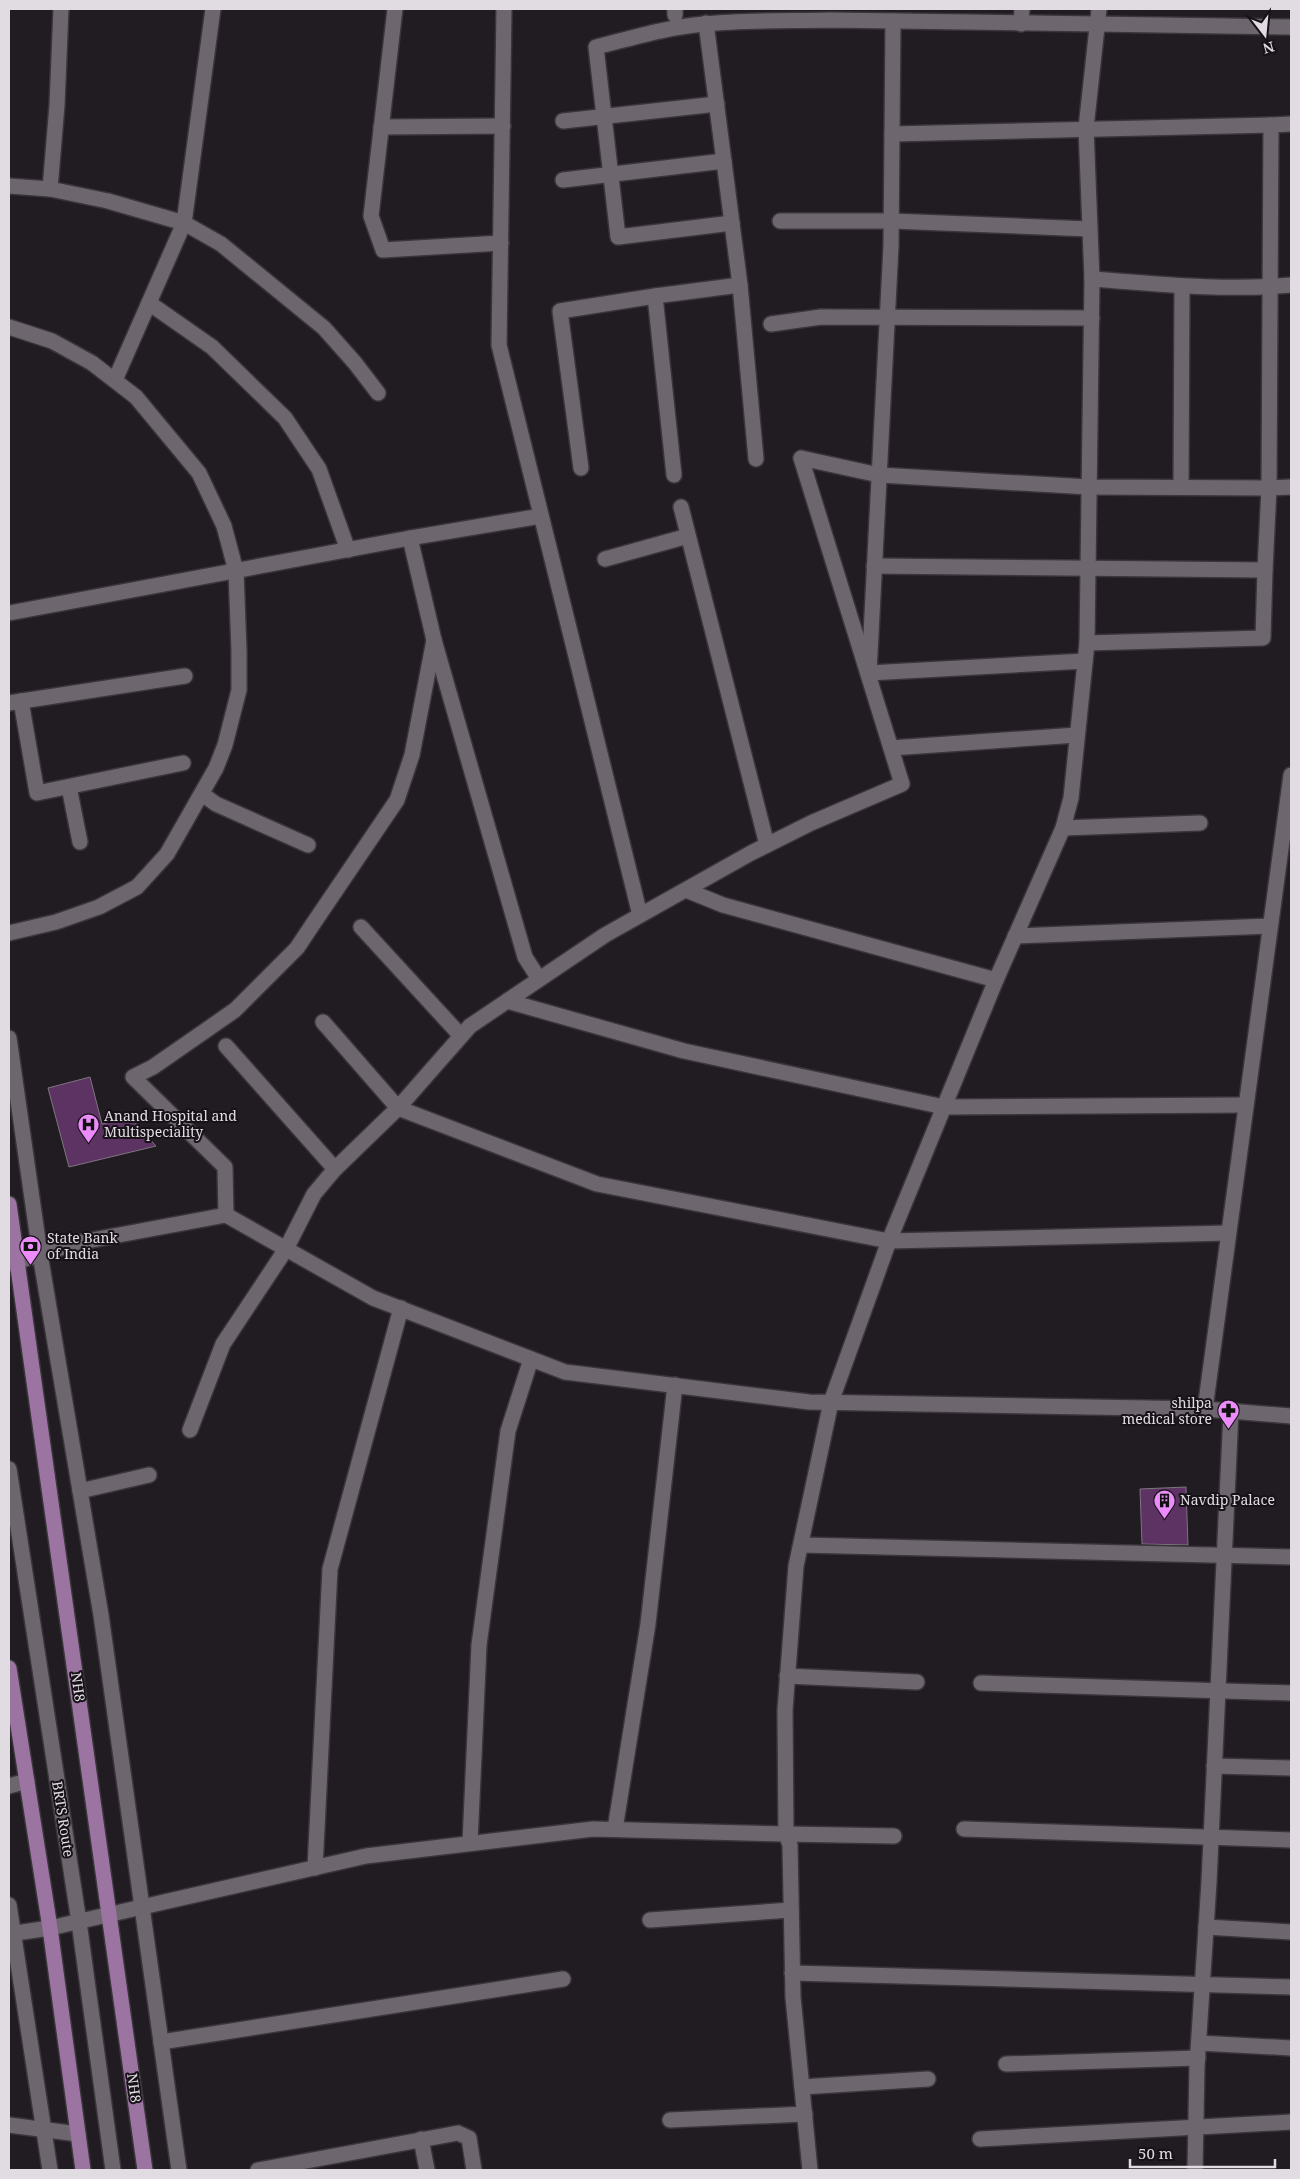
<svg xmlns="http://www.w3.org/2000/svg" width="1300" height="2179" viewBox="0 0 1300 2179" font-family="'Noto Serif',serif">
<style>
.building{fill:#5d3364;stroke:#7e767f}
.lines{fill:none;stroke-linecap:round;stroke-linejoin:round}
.minor-casing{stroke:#39353a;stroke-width:18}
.major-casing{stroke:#39353a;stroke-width:18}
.minor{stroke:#6e666f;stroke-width:15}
.major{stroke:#9b74a1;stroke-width:15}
.labels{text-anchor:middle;stroke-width:4;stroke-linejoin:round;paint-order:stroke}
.poi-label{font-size:14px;fill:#e1dce1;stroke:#171218;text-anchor:start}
.street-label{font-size:14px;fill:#e1dce1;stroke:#171218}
</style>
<rect width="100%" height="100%" fill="#211b22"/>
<g class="building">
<polygon points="90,1077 102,1124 130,1117 156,1146 69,1167 48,1088"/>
<polygon points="1186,1487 1188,1545 1142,1544 1140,1489"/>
</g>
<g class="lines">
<defs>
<g id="minor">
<polyline points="395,9 371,216 383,250 501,243"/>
<polyline points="504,9 499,345 640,915"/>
<polyline points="675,15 675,9"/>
<polyline points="893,21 891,246 869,673 1085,661"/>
<polyline points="706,23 740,285 756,459"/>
<polyline points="1021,24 1022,9"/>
<polyline points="563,121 717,104"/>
<polyline points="1271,125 1291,124"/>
<polyline points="381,127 503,126"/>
<polyline points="892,134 1271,125 1269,488 1291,487"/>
<polyline points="563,180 724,161"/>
<polyline points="9,186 50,189 108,201 184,223 221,244 324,328 355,363 378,393"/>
<polyline points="50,189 57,105 61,9"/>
<polyline points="780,221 892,221 1089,229"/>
<path d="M732 223 618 237 596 47C632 38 668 27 705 24 746 20 788 21 829 20L1291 27"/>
<path d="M1092 279C1158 284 1226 291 1291 285"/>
<polyline points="149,303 212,347 285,418 319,469 348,550"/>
<polyline points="771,324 821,317 1092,318"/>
<polyline points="9,327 52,341 92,363 136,397 199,473 224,526 236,571 239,651 239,690 225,745 216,768 167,854 137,887 99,907 56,922 9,933"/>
<polyline points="115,380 184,223 213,9"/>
<polyline points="581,468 560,311 655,296"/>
<polyline points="674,475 655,296 740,285"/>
<polyline points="1181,487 1182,286"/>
<polyline points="681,507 767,845"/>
<polyline points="410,538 434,640 525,957 539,979"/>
<polyline points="605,559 688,536"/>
<polyline points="9,613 410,538 541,516"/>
<polyline points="1087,643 1263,638 1265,570"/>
<polyline points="21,701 37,793 183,763"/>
<polyline points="9,703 185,676"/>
<polyline points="891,748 1077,735"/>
<polyline points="69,787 80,842"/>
<polyline points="202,794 216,804 308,845"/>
<polyline points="1063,828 1200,823"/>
<polyline points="361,927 461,1036"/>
<polyline points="1015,936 1270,926"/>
<polyline points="996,980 1063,828 1071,798 1087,643 1092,279 1086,128 1099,9"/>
<polyline points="507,1001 684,1051 944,1107 1245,1105"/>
<polyline points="323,1022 398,1108 597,1184 889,1241 1228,1233"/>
<polyline points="9,1038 40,1254 101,1615 179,2170"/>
<polyline points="226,1046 335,1169"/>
<polyline points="226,1215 225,1167 133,1077 153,1067 235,1010 297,948 313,924 397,800 412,755 434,640"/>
<polyline points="9,1264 76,1243 226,1215 373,1298 565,1372 809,1402 1205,1409 1291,1416"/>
<polyline points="1205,1409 1291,775"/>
<polyline points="190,1430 223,1344 286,1249 314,1194 335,1169 398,1108 470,1026 605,935 751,853 811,823 902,784 801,458 879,475 1089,487 1269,488 1265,570 874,566"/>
<polyline points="9,1469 79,1922 113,2170"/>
<polyline points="80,1491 149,1475"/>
<polyline points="801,1545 1291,1557"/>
<polyline points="787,1676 917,1682"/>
<polyline points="981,1683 1291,1693"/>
<polyline points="1214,1766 1291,1768"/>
<polyline points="9,1786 27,1781"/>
<polyline points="615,1829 648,1624 675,1385"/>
<polyline points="964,1829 1291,1840"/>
<polyline points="470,1843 479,1645 508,1431 531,1359"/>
<polyline points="315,1868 330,1569 401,1308"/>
<polyline points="9,1905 50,2170"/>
<polyline points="650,1920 791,1910"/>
<polyline points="1206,1927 1291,1932"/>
<polyline points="9,1934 50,1928 366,1856 593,1829 786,1834 785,1710 796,1566 831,1402 889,1241 996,980 723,905 686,890"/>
<polyline points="792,1973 1291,1987"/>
<polyline points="161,2042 563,1979"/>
<polyline points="1199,2043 1291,2048"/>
<polyline points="1006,2064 1198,2058"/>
<polyline points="802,2087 928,2079"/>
<polyline points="670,2120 805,2114"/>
<polyline points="9,2125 78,2134"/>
<polyline points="421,2139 427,2170"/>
<polyline points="980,2139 1291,2122"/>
<polyline points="258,2170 458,2133 469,2138 474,2170"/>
<polyline points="810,2170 793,1997 790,1845 786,1834 894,1836"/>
<polyline points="1195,2170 1197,2066 1209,1882 1231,1412"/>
</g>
<g id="major">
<polyline points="9,1204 145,2170"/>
<polyline points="9,1668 50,1928 83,2170"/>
</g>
</defs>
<use href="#minor" class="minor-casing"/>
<use href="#major" class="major-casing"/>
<use href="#minor" class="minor"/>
<use href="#major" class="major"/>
</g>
<defs>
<symbol id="hospital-pin" viewBox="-11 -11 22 30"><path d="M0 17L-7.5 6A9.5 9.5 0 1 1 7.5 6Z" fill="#ec8cfa" stroke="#171218"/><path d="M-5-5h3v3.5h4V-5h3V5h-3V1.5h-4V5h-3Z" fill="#111"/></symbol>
<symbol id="bank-pin" viewBox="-11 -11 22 30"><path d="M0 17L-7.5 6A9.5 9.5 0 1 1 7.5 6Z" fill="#ec8cfa" stroke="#171218"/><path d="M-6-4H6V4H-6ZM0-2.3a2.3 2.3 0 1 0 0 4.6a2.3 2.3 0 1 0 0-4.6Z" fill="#111"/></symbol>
<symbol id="pharmacy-pin" viewBox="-11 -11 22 30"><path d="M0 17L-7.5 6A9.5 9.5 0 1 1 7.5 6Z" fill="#ec8cfa" stroke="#171218"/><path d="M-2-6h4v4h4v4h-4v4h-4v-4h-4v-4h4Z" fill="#111"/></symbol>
<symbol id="building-pin" viewBox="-11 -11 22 30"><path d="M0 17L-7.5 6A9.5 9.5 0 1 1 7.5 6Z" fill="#ec8cfa" stroke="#171218"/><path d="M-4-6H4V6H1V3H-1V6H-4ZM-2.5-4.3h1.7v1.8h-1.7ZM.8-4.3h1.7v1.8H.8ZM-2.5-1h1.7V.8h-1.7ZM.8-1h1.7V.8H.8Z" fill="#111"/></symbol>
</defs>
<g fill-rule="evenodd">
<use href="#hospital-pin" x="76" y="1112" width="25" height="34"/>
<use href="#bank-pin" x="18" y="1234" width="25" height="34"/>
<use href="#pharmacy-pin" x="1216" y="1398" width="25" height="34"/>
<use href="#building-pin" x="1152" y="1488" width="25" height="34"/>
</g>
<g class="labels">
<g class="poi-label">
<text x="104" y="1121">Anand Hospital and<tspan x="104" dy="16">Multispeciality</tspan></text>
<text x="47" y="1243">State Bank<tspan x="47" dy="16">of India</tspan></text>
<text x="1212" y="1408" text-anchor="end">shilpa<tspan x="1212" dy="16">medical store</tspan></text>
<text x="1180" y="1505">Navdip Palace</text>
</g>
<g class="street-label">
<text transform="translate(78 1687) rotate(82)" y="5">NH8</text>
<text transform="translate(63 1819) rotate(81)" y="5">BRTS Route</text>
<text transform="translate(134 2088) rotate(82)" y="5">NH8</text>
</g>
</g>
<rect width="1300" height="2179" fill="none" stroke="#e1dce1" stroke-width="20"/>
<g transform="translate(1265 35) rotate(164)" stroke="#171218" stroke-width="4" paint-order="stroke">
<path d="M0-4L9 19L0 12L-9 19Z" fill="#e1dce1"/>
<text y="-8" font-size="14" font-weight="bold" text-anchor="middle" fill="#e1dce1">N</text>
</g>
<path d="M1130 2159v8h145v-8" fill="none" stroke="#e1dce1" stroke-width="2.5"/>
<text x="1138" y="2159" font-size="15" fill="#e1dce1" stroke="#171218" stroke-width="4" paint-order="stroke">50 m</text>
</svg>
